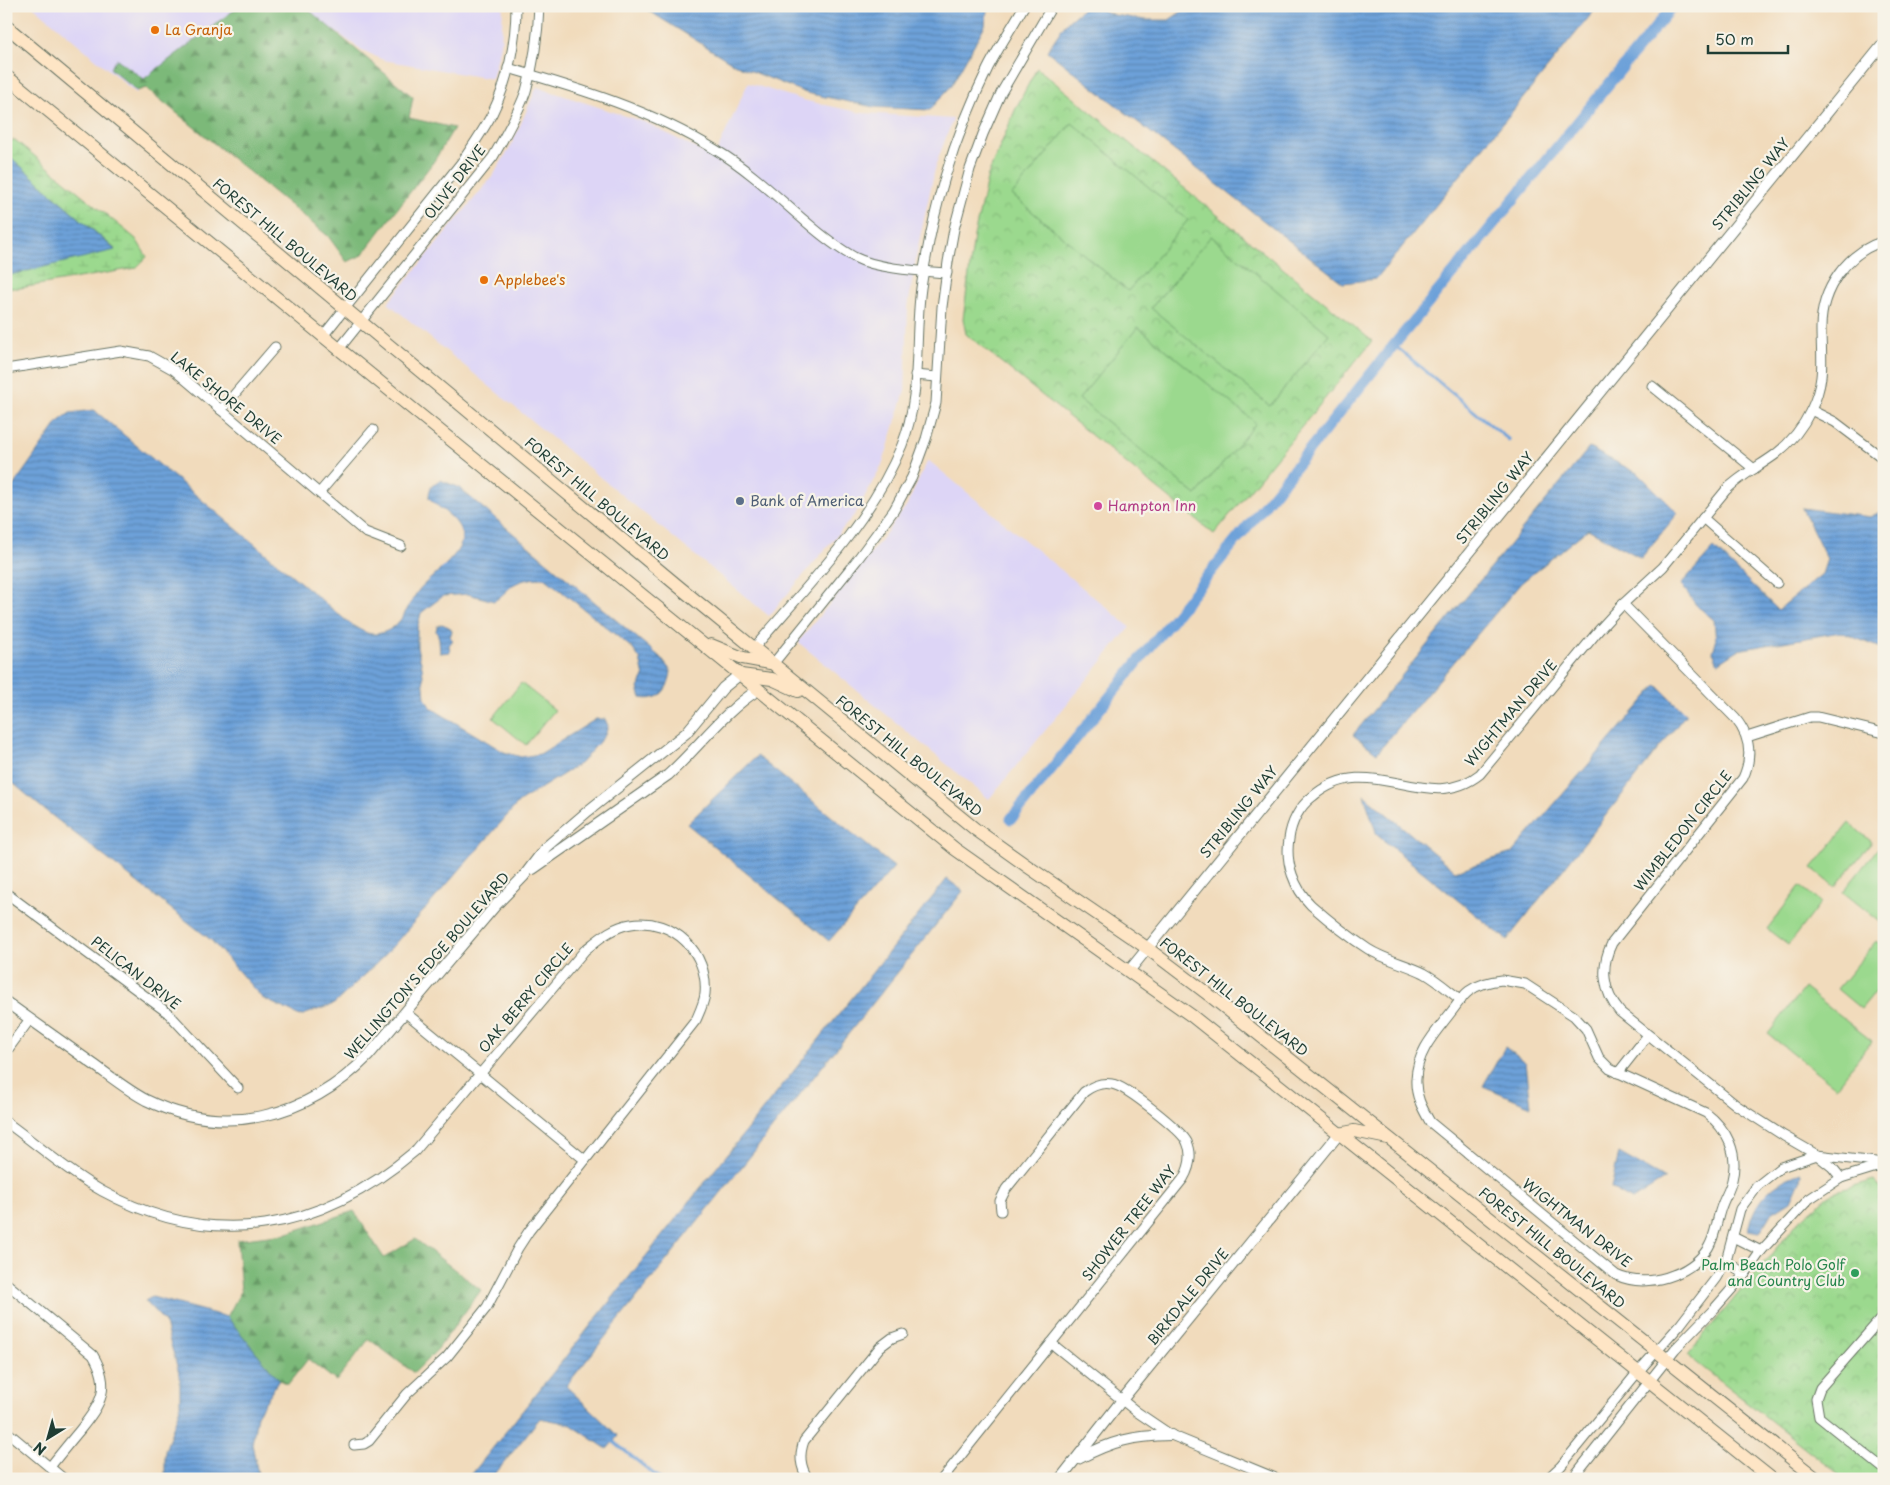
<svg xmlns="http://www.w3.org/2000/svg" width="1890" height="1485" viewBox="0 0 1890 1485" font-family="'Playpen Sans',sans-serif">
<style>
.built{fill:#ddd5f6}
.forest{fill:url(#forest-firs);stroke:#4e7b56}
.wetland{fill:url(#wetland-marsh);stroke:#5d8b61}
.park{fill:url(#park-crowns);stroke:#5d8b61}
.garden{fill:#9bd98e;stroke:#5d8b61}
.water{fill:url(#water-rules);stroke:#466f86}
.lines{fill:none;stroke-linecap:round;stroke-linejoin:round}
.stream{stroke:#6da1d9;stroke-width:3}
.canal{stroke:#6da1d9;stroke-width:11}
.minor-casing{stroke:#687464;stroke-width:11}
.tertiary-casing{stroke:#687464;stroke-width:12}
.secondary-casing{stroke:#687464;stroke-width:14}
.minor{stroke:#fff;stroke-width:9}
.tertiary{stroke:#fff;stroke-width:10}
.secondary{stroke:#fee5c5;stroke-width:12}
.food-dot{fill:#e8710a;stroke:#f7f3e8;stroke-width:2}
.service-dot{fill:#5c6f8a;stroke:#f7f3e8;stroke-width:2}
.hotel-dot{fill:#d1479c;stroke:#f7f3e8;stroke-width:2}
.leisure-dot{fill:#2e9e5b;stroke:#f7f3e8;stroke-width:2}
.labels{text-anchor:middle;stroke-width:4.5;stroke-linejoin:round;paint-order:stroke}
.food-label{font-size:14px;fill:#c56008;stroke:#f7f3e8;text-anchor:start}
.street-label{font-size:14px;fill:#1f3d34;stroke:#f7f3e8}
.service-label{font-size:14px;fill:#4e5e75;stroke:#f7f3e8;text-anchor:start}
.hotel-label{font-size:14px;fill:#b23c85;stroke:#f7f3e8;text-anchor:start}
.leisure-label{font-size:14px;fill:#27864d;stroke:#f7f3e8;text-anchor:end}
</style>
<defs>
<pattern id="forest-firs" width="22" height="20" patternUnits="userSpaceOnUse" patternTransform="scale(1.25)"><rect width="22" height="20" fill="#7cb979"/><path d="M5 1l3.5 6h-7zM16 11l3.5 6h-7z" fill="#659864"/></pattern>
<pattern id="wetland-marsh" width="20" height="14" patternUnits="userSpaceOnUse" patternTransform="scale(1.25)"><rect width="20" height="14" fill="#9bd98e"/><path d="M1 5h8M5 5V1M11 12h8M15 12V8" fill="none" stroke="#85bb7b"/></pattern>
<pattern id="park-crowns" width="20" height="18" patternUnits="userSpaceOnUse" patternTransform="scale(1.25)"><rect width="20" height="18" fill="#9bd98e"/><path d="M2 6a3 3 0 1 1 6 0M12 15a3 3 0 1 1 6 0" fill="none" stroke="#85bb7b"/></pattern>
<pattern id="water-rules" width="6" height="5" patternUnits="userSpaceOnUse" patternTransform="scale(1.25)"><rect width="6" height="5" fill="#6da1d9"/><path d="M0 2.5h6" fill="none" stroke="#5984b1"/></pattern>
</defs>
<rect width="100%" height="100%" fill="#f7f3e8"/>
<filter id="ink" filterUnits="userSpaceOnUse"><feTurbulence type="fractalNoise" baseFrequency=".02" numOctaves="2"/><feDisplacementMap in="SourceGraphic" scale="10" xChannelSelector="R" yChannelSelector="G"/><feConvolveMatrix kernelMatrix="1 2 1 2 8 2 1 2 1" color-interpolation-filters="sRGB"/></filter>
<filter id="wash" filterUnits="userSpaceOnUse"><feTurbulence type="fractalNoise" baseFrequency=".0096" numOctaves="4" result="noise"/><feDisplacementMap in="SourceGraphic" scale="20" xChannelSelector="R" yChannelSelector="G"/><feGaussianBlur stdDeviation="1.12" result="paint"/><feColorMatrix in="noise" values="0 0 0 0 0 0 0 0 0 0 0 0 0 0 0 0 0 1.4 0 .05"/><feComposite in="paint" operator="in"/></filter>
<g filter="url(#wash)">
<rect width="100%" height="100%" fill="#f1dbbc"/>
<g class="built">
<polygon points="33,6 248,6 230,15 136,93"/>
<polygon points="300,6 503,6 501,45 492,79 383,60 360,49"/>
<polygon points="748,83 803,100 862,113 953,119 936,164 917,251 908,307 905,391 883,463 855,514 769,616 388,303 492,177 510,148 537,87 647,123 714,158"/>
<polygon points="928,460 1130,627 989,799 798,642 865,561 907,505"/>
</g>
<g class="forest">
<polygon points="242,6 304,6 413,97 409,118 454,128 434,161 362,255 347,262 328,236 146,88 137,91 110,68 117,59 144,79 230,13"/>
<polygon points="354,1211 384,1258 415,1239 481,1290 437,1350 414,1373 369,1339 336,1381 308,1359 288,1384 279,1380 227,1317 241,1291 237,1240 285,1234"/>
</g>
<polygon class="wetland" points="15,140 136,239 147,257 136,268 20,288 6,288 6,276 115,249 6,154 6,141"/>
<g class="park">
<polygon points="1037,68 1372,341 1214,534 966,334 963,319 974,236 988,175 1016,108"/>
<polygon points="1874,1180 1884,1192 1884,1479 1845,1479 1687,1355 1798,1222 1833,1192"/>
</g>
<g class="garden">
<polygon points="1072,123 1188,220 1128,291 1012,195"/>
<polygon points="1211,236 1329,334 1270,406 1151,308"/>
<polygon points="1138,327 1256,423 1196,495 1079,399"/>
<polygon points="521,683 555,710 526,745 493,718"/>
<polygon points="1849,823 1872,842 1835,887 1812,868"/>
<polygon points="1878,848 1884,853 1884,925 1843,892"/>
<polygon points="1800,886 1821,902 1788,945 1767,929"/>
<polygon points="1876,942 1884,948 1884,981 1861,1009 1837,989"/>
<polygon points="1804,988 1872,1041 1836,1087 1768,1034"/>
</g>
<g class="water">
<polygon points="641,6 988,6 985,25 951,86 930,110 874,107 806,93 734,64"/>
<polygon points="1086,6 1091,6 1114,15 1145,20 1169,20 1190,6 1598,6 1376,279 1343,283 1047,51 1065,24"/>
<polygon points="6,154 7,154 115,250 6,276"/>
<path d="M94 410 349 623C359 629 368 637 381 633 402 628 407 606 418 591 429 577 465 554 462 535 459 518 440 510 429 498 429 489 431 485 440 480L458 487 660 657 671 671C669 689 660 702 641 698L638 688 644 677 640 659 632 648 545 578C534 578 522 579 513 585 506 590 502 597 494 601L468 594 443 596 421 613 417 629V648L422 666 425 698 431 708 504 752 521 757 540 754 596 719H605L608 726 605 735 581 763 519 802 385 955 334 1004 300 1016 262 998 211 940 41 807 6 777V496L59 421 70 413Z"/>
<polygon points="1589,448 1639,474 1678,513 1641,558 1588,529 1521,583 1377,753 1353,735"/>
<polygon points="1802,508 1870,517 1884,510 1884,649 1840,632 1738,650 1718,663 1713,652 1716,641 1714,620 1696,605 1681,584 1714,548 1778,610 1822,574 1827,559"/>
<polygon points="442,624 449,627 452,631 450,637 453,640 449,645 450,652 440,653 439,638 436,631 437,626"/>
<polygon points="1657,685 1686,714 1507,940 1377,835 1364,795 1455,871 1512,853"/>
<polygon points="757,756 894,867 829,941 687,824"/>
<polygon points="947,879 963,891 566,1386 618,1436 607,1449 570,1424 540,1418 491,1479 468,1479"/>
<polygon points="1505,1047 1526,1063 1531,1106 1483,1086"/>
<polygon points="1619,1153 1665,1179 1632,1200 1611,1188"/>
<path d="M1801 1173 1800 1181 1791 1201 1772 1213 1760 1232 1748 1230C1754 1201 1772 1182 1801 1173Z"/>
<polygon points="152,1297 227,1317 279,1380 257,1415 252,1444 259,1479 168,1479 165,1473 165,1451 180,1407 180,1376 164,1321 145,1301"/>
</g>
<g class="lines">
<g class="stream">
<polyline points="1394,345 1509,440"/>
<polyline points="610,1439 660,1479"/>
</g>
<polyline class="canal" points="1011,819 1394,345 1673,6"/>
</g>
</g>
<g filter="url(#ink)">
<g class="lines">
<defs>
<g id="minor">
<path d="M508 68C581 89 651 110 716 150 748 169 776 196 805 221 820 234 836 247 854 257 877 269 920 271 947 273"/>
<path d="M323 336 461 163C472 147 483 131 492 114 508 82 516 42 516 6"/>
<path d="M339 349 493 157C505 136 518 114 526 91 534 64 538 35 539 6"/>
<polyline points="6,369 121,351 149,356 174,370 365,532 401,546"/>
<polyline points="915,375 937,377"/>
<polyline points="1652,386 1754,469"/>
<polyline points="221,410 275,347"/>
<polyline points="1811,410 1835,422 1884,459"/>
<polyline points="320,492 373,430"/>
<polyline points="1703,518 1777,583"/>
<path d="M1623 604 1735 718C1750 736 1753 756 1743 778L1612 943C1600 967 1603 992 1620 1012L1736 1105 1784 1136 1817 1155 1832 1167 1841 1178"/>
<path d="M754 648C808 585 870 523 902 445 922 395 914 339 921 288 933 207 952 142 988 68 999 47 1012 27 1024 6"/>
<polyline points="773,664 857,560 894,510 912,477 926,439 936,403 942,307 948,262 954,229 970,169 983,134 1001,93 1052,6"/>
<polyline points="1747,737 1810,717 1818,717 1884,733"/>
<polyline points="6,893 168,1013 238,1088"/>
<path d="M1502 980 1525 984 1574 1016 1586 1029 1599 1058 1610 1069 1706 1113C1727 1129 1739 1153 1732 1180 1730 1190 1724 1198 1721 1208 1716 1222 1716 1235 1708 1248 1690 1276 1646 1289 1616 1275L1430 1122C1422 1108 1415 1095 1416 1079 1417 1051 1436 1032 1452 1011 1457 1005 1462 996 1469 991 1479 984 1491 981 1502 980Z"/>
<path d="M1461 1000C1449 991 1437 980 1424 973 1406 964 1385 960 1368 949 1351 938 1327 919 1311 905 1294 888 1285 863 1289 839 1291 823 1299 807 1312 797 1370 747 1426 817 1480 774L1599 630 1623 604 1663 567 1726 490C1741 475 1760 466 1776 454 1791 442 1803 427 1811 410 1826 379 1821 360 1821 328 1821 289 1847 252 1884 241"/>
<polyline points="406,1013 585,1160"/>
<polyline points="6,1052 30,1019"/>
<polyline points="1618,1073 1648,1035"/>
<path d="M6 1122C38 1145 68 1172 102 1191 214 1252 321 1231 415 1151L585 950C599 939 612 927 631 924 673 917 709 953 705 994 704 1003 700 1011 696 1020L529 1231 518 1248 487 1307 447 1357 407 1394 369 1441 364 1444 354 1445"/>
<polyline points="1733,1237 1761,1251"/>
<polyline points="1726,1261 1745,1274"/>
<path d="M6 1283 93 1355C112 1387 101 1404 80 1430 70 1442 60 1454 50 1467"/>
<polyline points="1884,1315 1820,1388 1816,1399 1819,1417 1884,1469"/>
<polyline points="1051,1343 1137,1412 1171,1435 1278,1479"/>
<polyline points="6,1431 64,1479"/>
<path d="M808 1479C800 1466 799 1455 804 1441L880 1347 892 1338 903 1334"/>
<path d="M942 1479 1183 1179C1190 1167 1193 1155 1187 1142 1181 1130 1126 1086 1112 1084 1101 1082 1092 1086 1084 1092L1006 1189 1000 1201 1001 1211"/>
<polyline points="1547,1479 1561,1466 1637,1373 1680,1325 1716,1278 1726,1261 1740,1209 1757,1186 1781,1167 1817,1155 1884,1163"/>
<polyline points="1572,1479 1675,1349 1715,1308 1745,1274 1761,1251 1809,1199 1841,1178 1883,1165"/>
</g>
<g id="tertiary">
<path d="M533 869 668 775C699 747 723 712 758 690"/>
<polyline points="1129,971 1884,43"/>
<path d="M6 1002C35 1023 64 1043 93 1064 110 1076 127 1090 146 1100 226 1139 308 1117 368 1056L495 906 524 876 546 847 588 811 686 733 723 688 739 675"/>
<path d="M1078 1459C1112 1441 1132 1436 1171 1435"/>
<polyline points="1060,1479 1122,1400 1339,1134"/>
</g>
<g id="secondary">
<polyline points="6,26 678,586 975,829 1027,866 1147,948 1213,998 1817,1479"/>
<polyline points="6,76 323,336 955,849 1192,1016 1772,1479"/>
<polyline points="711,645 743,658 770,663"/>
<polyline points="741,675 772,679 798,691"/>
<polyline points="1339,1134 1354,1131 1388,1138"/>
</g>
</defs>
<use href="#minor" class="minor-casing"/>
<use href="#tertiary" class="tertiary-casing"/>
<use href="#secondary" class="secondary-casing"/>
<use href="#minor" class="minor"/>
<use href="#tertiary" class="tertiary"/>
<use href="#secondary" class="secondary"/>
</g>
</g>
<g class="food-dot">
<circle cx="155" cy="30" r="5"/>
<circle cx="484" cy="280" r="5"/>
</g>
<circle class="service-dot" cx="740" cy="501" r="5"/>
<circle class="hotel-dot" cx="1098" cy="506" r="5"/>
<circle class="leisure-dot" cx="1855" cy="1273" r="5"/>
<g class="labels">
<g class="food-label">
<text x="165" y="35">La Granja</text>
<text x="494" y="285">Applebee's</text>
</g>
<g class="street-label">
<text transform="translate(455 182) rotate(-52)" y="5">OLIVE DRIVE</text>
<text transform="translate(1751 184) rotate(-51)" y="5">STRIBLING WAY</text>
<text transform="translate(285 240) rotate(40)" y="5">FOREST HILL BOULEVARD</text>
<text transform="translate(226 398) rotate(39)" y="5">LAKE SHORE DRIVE</text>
<text transform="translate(1495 498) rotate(-51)" y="5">STRIBLING WAY</text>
<text transform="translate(597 499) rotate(40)" y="5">FOREST HILL BOULEVARD</text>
<text transform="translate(1511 713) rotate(-50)" y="5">WIGHTMAN DRIVE</text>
<text transform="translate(909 756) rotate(39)" y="5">FOREST HILL BOULEVARD</text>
<text transform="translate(1239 812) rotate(-51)" y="5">STRIBLING WAY</text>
<text transform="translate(1683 831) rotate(-52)" y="5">WIMBLEDON CIRCLE</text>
<text transform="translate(427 966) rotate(-49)" y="5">WELLINGTON'S EDGE BOULEVARD</text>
<text transform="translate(136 973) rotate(38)" y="5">PELICAN DRIVE</text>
<text transform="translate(1234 997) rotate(38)" y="5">FOREST HILL BOULEVARD</text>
<text transform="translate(526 998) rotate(-50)" y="5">OAK BERRY CIRCLE</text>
<text transform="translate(1129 1223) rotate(-52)" y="5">SHOWER TREE WAY</text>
<text transform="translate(1577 1223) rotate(38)" y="5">WIGHTMAN DRIVE</text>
<text transform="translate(1552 1248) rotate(39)" y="5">FOREST HILL BOULEVARD</text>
<text transform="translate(1188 1297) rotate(-51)" y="5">BIRKDALE DRIVE</text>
</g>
<g class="service-label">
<text x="750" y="506">Bank of America</text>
</g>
<g class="hotel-label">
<text x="1108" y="511">Hampton Inn</text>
</g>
<g class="leisure-label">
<text x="1845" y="1270">Palm Beach Polo Golf<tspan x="1845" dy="16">and Country Club</tspan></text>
</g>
</g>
<rect width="1890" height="1485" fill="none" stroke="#f7f3e8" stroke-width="25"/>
<g transform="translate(48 1438) rotate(217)" stroke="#f7f3e8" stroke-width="4" paint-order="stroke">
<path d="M0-4L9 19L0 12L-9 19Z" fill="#1f3d34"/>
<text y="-8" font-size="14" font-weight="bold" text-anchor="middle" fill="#1f3d34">N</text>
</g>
<path d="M1708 45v8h80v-8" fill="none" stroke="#1f3d34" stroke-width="2.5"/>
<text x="1715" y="45" font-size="15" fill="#1f3d34" stroke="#f7f3e8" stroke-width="4" paint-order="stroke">50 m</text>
</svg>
